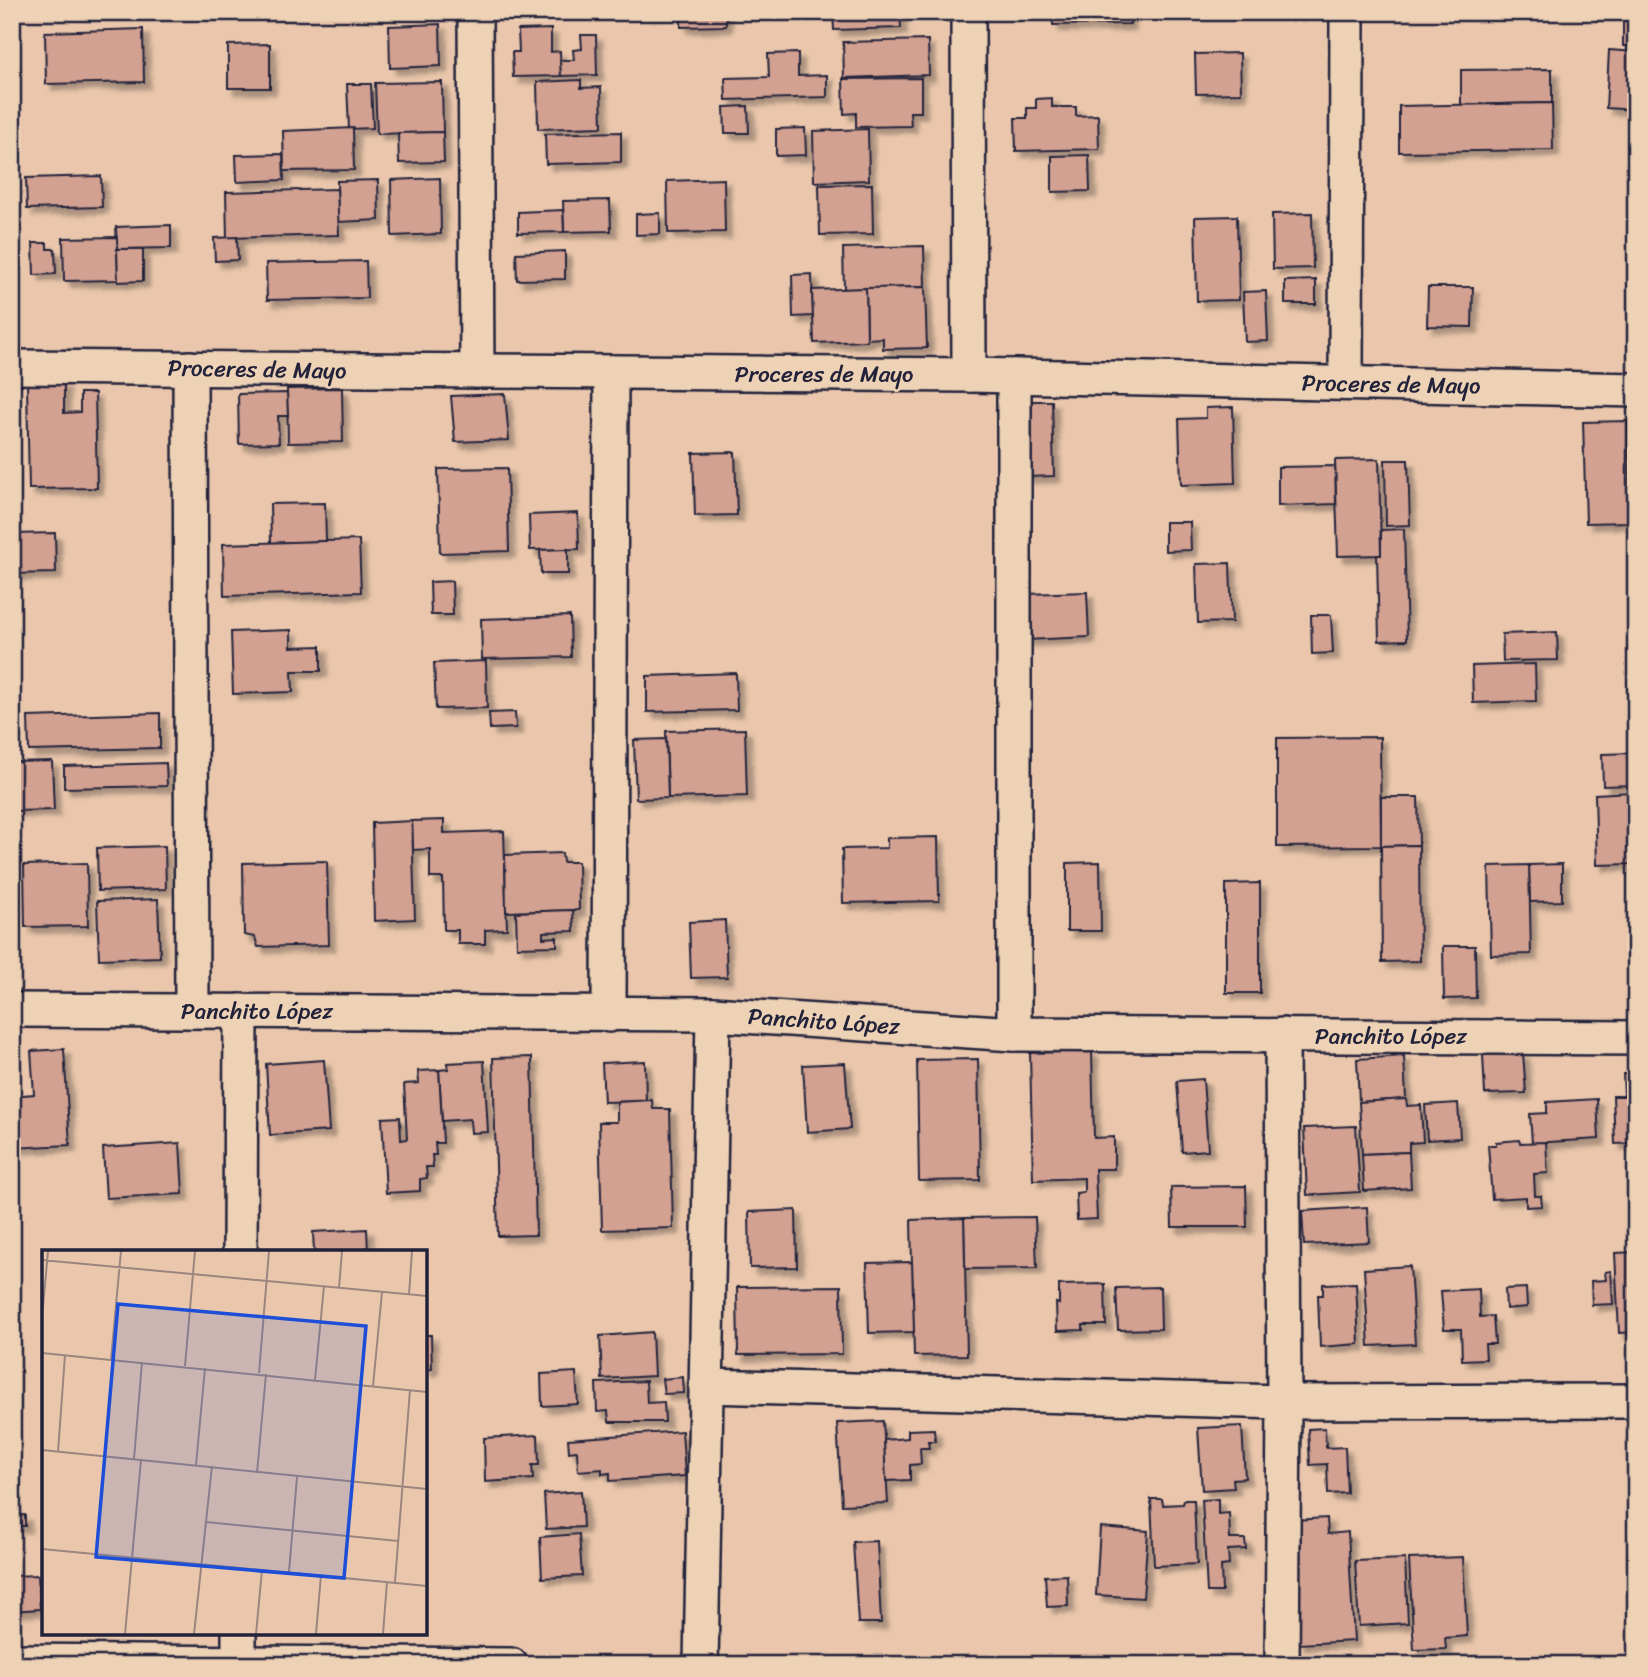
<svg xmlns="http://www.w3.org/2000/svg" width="1648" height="1677" viewBox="0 0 1648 1677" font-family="Sriracha,sans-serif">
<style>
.building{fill:#d3a191;stroke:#22223b;stroke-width:2;filter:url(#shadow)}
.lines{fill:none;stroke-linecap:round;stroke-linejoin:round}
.street-casing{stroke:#22223b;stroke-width:38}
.street{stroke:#eed2b5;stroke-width:33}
.labels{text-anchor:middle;stroke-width:5;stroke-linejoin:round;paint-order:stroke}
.street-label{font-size:23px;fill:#22223b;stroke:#eed2b5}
.inset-road{fill:none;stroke:#9a857f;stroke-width:2}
.view{fill:#1d4ed8;fill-opacity:0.15;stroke:#1d4ed8;stroke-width:3.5}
.inset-edge{fill:none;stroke:#22223b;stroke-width:3.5}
</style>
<defs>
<filter id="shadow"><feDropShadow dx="6" dy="6" stdDeviation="2" flood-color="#0004"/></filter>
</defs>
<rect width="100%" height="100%" fill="#eac7ac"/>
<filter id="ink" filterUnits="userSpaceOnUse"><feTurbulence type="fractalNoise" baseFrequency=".0143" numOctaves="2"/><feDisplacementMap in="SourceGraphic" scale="14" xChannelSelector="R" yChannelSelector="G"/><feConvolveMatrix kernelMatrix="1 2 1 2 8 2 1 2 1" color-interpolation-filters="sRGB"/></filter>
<g filter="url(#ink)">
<g class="building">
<polygon points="681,12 726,12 726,26 681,27"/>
<polygon points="833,12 900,12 901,28 834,30"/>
<polygon points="1052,12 1129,12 1130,24 1053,25"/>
<rect x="1623" y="12" width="13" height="34"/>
<polygon points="440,24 441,66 390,68 389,26"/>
<polygon points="143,29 144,82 46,84 45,32"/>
<polygon points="551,29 551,52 560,51 561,76 513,77 512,52 519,52 518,30"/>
<polygon points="581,35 596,35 597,75 561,76 560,60 574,60 573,50 582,49"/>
<polygon points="928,40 929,75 844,78 843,42"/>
<polygon points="270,44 270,88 228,88 228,45"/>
<polygon points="1609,50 1636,52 1636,110 1606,108"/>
<polygon points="798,53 798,76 827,75 827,97 726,100 725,78 769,77 768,54"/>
<polygon points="1240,53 1241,93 1196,94 1195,54"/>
<polygon points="1552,69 1552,103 1461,105 1461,70"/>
<polygon points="921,78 921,112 910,112 911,126 856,127 856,113 844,114 843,79"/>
<polygon points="581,80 581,88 601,87 602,127 538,129 537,82"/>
<polygon points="442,82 443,132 377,134 375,83"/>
<polygon points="347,84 371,84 373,128 349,129"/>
<polygon points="1052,98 1052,107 1076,107 1076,116 1098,115 1099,149 1016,151 1015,118 1027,118 1027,108 1036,108 1036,99"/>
<polygon points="1552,103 1553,150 1399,152 1399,106"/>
<polygon points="748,106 749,133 725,133 724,107"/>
<polygon points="353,128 354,170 284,171 283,131"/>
<polygon points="805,128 806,155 776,156 776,129"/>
<polygon points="868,129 869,180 814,182 813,131"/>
<polygon points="443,132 444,162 399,163 398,133"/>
<polygon points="621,132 621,162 546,164 545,134"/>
<polygon points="283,154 284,180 237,182 236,155"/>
<polygon points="1089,155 1090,191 1052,192 1052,156"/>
<polygon points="101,176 102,207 27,209 26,178"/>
<polygon points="440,178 441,234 392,236 391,180"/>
<polygon points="724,179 725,232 668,233 667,181"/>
<polygon points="378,180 379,220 338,222 337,181"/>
<polygon points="872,184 873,234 820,235 819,185"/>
<polygon points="337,189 339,235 227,238 226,192"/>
<polygon points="610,200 611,231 564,232 563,201"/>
<polygon points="563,210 564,232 518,233 518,212"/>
<polygon points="660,213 660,234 636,235 636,214"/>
<polygon points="1312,213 1313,268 1273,269 1272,214"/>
<polygon points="1237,216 1239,300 1197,301 1195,217"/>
<polygon points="171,225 171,248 117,249 116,227"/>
<polygon points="117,237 118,280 64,281 63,238"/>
<polygon points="237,237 238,260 215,261 214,238"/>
<polygon points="33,243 47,243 47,249 55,249 56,274 34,275"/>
<polygon points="924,246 925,287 844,289 843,248"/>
<polygon points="117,249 143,249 143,281 118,282"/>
<polygon points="565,251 565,279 517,280 516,253"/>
<polygon points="366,261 367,298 267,300 266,263"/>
<polygon points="812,274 813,316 793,317 792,275"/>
<polygon points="1316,280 1316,304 1285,304 1285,281"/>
<polygon points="925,287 927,348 883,349 883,338 867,339 866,288"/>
<polygon points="1428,287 1473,287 1472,327 1427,326"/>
<polygon points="866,288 867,341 814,343 812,290"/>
<polygon points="1266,291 1268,341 1245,342 1243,292"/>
<polygon points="64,383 64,413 80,412 80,393 95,393 97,488 29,489 27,384"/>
<polygon points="342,388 343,442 288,443 287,389"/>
<polygon points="287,393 288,416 278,416 279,443 239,444 238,394"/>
<polygon points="505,394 509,440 455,442 451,396"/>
<polygon points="1024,401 1052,401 1054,476 1026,477"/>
<polygon points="1233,407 1235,483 1181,485 1179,419 1206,418 1206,408"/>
<polygon points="1628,421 1630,522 1586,523 1583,422"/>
<polygon points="735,452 737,515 695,516 693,453"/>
<polygon points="1379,459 1381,555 1338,556 1335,460"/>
<polygon points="1385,460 1408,460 1410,525 1386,526"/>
<polygon points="1335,466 1336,504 1278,506 1278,467"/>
<polygon points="507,468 509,551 440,553 438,469"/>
<polygon points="325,503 326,541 271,543 270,504"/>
<polygon points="578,513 579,549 530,550 529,515"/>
<polygon points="1165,522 1190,522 1191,550 1165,551"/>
<polygon points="1404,529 1407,640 1379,641 1377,555 1381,555 1381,530"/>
<polygon points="55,533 56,573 12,574 12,534"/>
<polygon points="359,540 361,592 224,596 223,544"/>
<polygon points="568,549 568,574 541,574 540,550"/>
<polygon points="1230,563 1232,622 1198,623 1196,564"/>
<polygon points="452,581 453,615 431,615 430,582"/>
<polygon points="1087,592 1089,637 1026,640 1025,594"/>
<polygon points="1311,615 1331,615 1333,653 1312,654"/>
<polygon points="570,616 571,657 482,659 481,619"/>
<polygon points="291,630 291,647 321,646 321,671 292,671 293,692 233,694 231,632"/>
<polygon points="1557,632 1558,660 1503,661 1502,634"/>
<polygon points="486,661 487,708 436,709 434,663"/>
<polygon points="1535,664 1536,701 1473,703 1472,666"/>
<polygon points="736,673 737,710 647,712 647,676"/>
<polygon points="515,712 516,728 490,729 489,713"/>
<polygon points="160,713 160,748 29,751 28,717"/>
<polygon points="745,729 747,796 668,798 666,731"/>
<polygon points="1380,737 1381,846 1277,847 1277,738"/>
<polygon points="666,739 668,798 636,799 634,740"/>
<polygon points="1636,753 1636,785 1603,786 1602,754"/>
<polygon points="52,761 54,810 14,811 12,762"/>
<polygon points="166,763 167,786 64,788 64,766"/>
<polygon points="1632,792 1633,864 1597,865 1595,794"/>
<polygon points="1381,797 1418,797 1419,845 1381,846"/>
<polygon points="444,820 444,833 504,831 507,929 485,930 485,944 458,944 458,930 444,930 443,878 430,878 430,849 413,850 412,821"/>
<polygon points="412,821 415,919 374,921 372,823"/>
<polygon points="938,837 939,901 843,903 842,849 887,848 887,838"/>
<polygon points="1419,845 1420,961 1382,962 1381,846"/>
<polygon points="165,846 166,889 98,891 97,848"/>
<polygon points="562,853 563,862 578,862 579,910 506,912 505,855"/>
<polygon points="327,861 329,945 258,947 255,937 244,935 243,863"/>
<polygon points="1100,862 1101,931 1067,931 1067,863"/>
<polygon points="87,863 88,926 25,927 24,865"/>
<polygon points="1562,864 1562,901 1530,902 1529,865"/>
<polygon points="1529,865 1531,954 1491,955 1489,866"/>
<polygon points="1260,883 1260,993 1226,993 1226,884"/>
<polygon points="158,899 160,957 99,959 97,901"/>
<polygon points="573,910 574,931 543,932 543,938 557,937 557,946 517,947 516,912"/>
<polygon points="725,920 727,977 691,978 689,922"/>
<polygon points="1443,946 1475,946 1476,998 1444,999"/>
<polygon points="64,1049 70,1145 12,1148 12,1096 34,1094 31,1051"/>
<polygon points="1092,1051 1094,1138 1114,1137 1114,1169 1095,1169 1097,1219 1077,1220 1076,1193 1084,1192 1084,1178 1033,1180 1030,1053"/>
<polygon points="1523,1053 1526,1093 1485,1094 1483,1055"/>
<polygon points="1404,1056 1406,1099 1359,1102 1357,1059"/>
<polygon points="532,1057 536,1235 498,1236 493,1058"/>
<polygon points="978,1059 980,1180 919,1181 917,1060"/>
<polygon points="324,1060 329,1131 270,1135 266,1064"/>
<polygon points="484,1061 488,1132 471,1133 470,1119 442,1121 439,1070 448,1069 447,1063"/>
<polygon points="645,1061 646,1101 604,1102 602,1063"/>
<polygon points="845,1063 850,1129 807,1132 803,1065"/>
<polygon points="439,1070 443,1143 435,1143 436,1155 432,1155 433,1167 426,1167 427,1178 420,1179 420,1191 386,1193 382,1118 400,1117 401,1140 407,1139 404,1084 419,1083 418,1071"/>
<polygon points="1623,1074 1636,1074 1636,1143 1615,1144 1613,1096 1624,1096"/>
<polygon points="1203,1079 1208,1150 1182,1152 1177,1081"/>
<polygon points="1406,1099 1407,1106 1421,1105 1423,1142 1409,1143 1409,1152 1362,1154 1359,1102"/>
<polygon points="1597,1099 1599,1139 1532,1143 1530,1114 1547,1113 1547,1102"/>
<polygon points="652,1100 653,1109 670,1109 673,1228 602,1230 599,1122 617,1122 617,1102"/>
<polygon points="1458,1103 1460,1138 1427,1140 1425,1105"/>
<polygon points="1356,1126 1360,1192 1307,1195 1304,1128"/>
<polygon points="1519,1140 1520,1143 1546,1142 1548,1173 1534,1174 1535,1196 1541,1196 1542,1206 1526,1207 1526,1197 1492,1199 1488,1145 1496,1145 1496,1142"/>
<polygon points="180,1143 183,1194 106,1198 103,1148"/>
<polygon points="1409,1152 1411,1188 1364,1191 1362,1154"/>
<polygon points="1246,1186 1247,1227 1172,1227 1171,1187"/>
<polygon points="1367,1207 1369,1242 1304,1245 1302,1211"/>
<polygon points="796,1210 797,1267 750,1268 749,1212"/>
<polygon points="1035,1217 1037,1268 965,1269 964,1218"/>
<polygon points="964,1218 967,1355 914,1356 911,1220"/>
<polygon points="367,1229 368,1252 314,1252 313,1232"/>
<polygon points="1636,1252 1636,1332 1619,1333 1615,1253"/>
<polygon points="912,1262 914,1332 869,1333 867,1263"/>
<polygon points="1410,1266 1415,1344 1369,1346 1364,1269"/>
<polygon points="1611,1271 1613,1304 1592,1305 1591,1281 1606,1280 1605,1272"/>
<polygon points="1356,1283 1359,1344 1320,1347 1318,1295 1323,1295 1323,1284"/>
<polygon points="1105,1284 1106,1325 1083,1325 1083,1330 1057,1331 1056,1303 1059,1304 1059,1285"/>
<polygon points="841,1286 842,1354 738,1355 737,1287"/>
<polygon points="1160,1287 1161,1329 1118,1330 1116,1288"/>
<polygon points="1526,1288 1527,1307 1506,1309 1505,1289"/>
<polygon points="1479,1289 1480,1317 1493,1316 1495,1344 1485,1344 1486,1359 1462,1360 1461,1329 1444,1329 1441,1291"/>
<polygon points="652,1332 654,1376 602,1379 600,1336"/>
<polygon points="425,1335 431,1335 432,1369 425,1370"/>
<polygon points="576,1372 578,1404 542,1406 541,1374"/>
<polygon points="683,1377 684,1393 664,1394 662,1379"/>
<polygon points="646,1381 647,1403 664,1402 665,1422 609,1422 608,1411 597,1412 596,1383"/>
<polygon points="883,1421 888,1503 842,1505 837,1423"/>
<polygon points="1242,1426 1245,1478 1233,1479 1234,1488 1202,1490 1198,1428"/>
<polygon points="1325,1428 1326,1448 1345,1447 1347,1493 1328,1494 1327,1464 1310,1465 1308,1429"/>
<polygon points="934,1429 935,1441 928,1441 929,1448 920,1448 921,1464 910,1465 910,1480 886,1481 884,1440 908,1438 908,1430"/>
<polygon points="682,1431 685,1476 610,1481 610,1473 602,1474 602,1469 578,1471 577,1451 569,1452 568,1439"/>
<polygon points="538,1435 539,1465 532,1465 533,1479 485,1482 484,1438"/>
<polygon points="581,1491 583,1527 546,1529 544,1494"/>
<polygon points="1151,1499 1162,1499 1163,1505 1183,1504 1184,1500 1194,1500 1197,1564 1154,1566"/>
<polygon points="1218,1499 1218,1514 1229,1513 1230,1539 1245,1539 1246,1549 1228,1550 1229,1565 1221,1566 1222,1592 1207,1592 1202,1500"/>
<polygon points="25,1515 25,1526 12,1526 12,1516"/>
<polygon points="1327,1518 1328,1534 1348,1532 1354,1641 1299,1644 1293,1520"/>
<polygon points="1100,1527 1148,1531 1143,1598 1096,1595"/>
<polygon points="579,1534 582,1576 542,1578 540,1537"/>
<polygon points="877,1541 881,1623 858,1623 853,1542"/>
<polygon points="1463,1557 1467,1636 1445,1638 1446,1649 1414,1650 1409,1559"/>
<polygon points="1405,1559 1408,1623 1359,1626 1355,1561"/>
<polygon points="12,1565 13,1576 38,1575 40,1609 12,1611"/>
<polygon points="1067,1575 1068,1606 1047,1607 1045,1576"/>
</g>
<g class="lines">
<defs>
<g id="street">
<polyline points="475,12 477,371"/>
<polyline points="968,12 969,375"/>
<polyline points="12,367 969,375 1636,390"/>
<polyline points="190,368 192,1011"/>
<polyline points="1014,376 1014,1034"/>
<polyline points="1346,383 1347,12"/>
<polyline points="12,1010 713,1014 1014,1034 1636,1038"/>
<polyline points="609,1015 611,372"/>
<polyline points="240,1252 241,1011"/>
<polyline points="706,1386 1284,1402 1636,1401"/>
<polyline points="12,1661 511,1665"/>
<polyline points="239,1665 239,1633"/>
<polyline points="701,1665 713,1014"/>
<polyline points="1282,1665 1284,1402 1282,1035"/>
</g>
</defs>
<use href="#street" class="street-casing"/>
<use href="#street" class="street"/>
</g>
</g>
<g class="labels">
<g class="street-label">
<text transform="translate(257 369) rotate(1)" y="8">Proceres de Mayo</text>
<text x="824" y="382">Proceres de Mayo</text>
<text transform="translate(1391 384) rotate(1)" y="8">Proceres de Mayo</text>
<text x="257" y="1019">Panchito López</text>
<text transform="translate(824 1021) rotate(4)" y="8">Panchito López</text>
<text x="1391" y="1044">Panchito López</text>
</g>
</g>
<g transform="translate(42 1250)">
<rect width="385" height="385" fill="#eac7ac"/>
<path class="inset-road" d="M0 10 385 46M297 38 300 1M367 45 370 1M0 68 6 1M0 103 385 142M69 109 79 1M143 116 153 1M217 123 227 1M273 130 282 36M331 136 340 42M0 200 385 239M16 202 23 105M92 209 100 112M154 215 163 118M215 223 224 124M164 272 356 291M0 299 385 336M247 322 255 227M353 332 368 140M83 384 99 210M152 384 170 216M214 384 220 320M274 384 279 325M341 384 345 332"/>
<path class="view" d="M76 54 324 76 302 328 54 307Z"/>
<rect width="385" height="385" class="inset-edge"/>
</g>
<rect width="1648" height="1677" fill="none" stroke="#eed2b5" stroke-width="42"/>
<rect x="21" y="21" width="1606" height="1635" fill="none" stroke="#22223b" stroke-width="2.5" filter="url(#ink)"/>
</svg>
